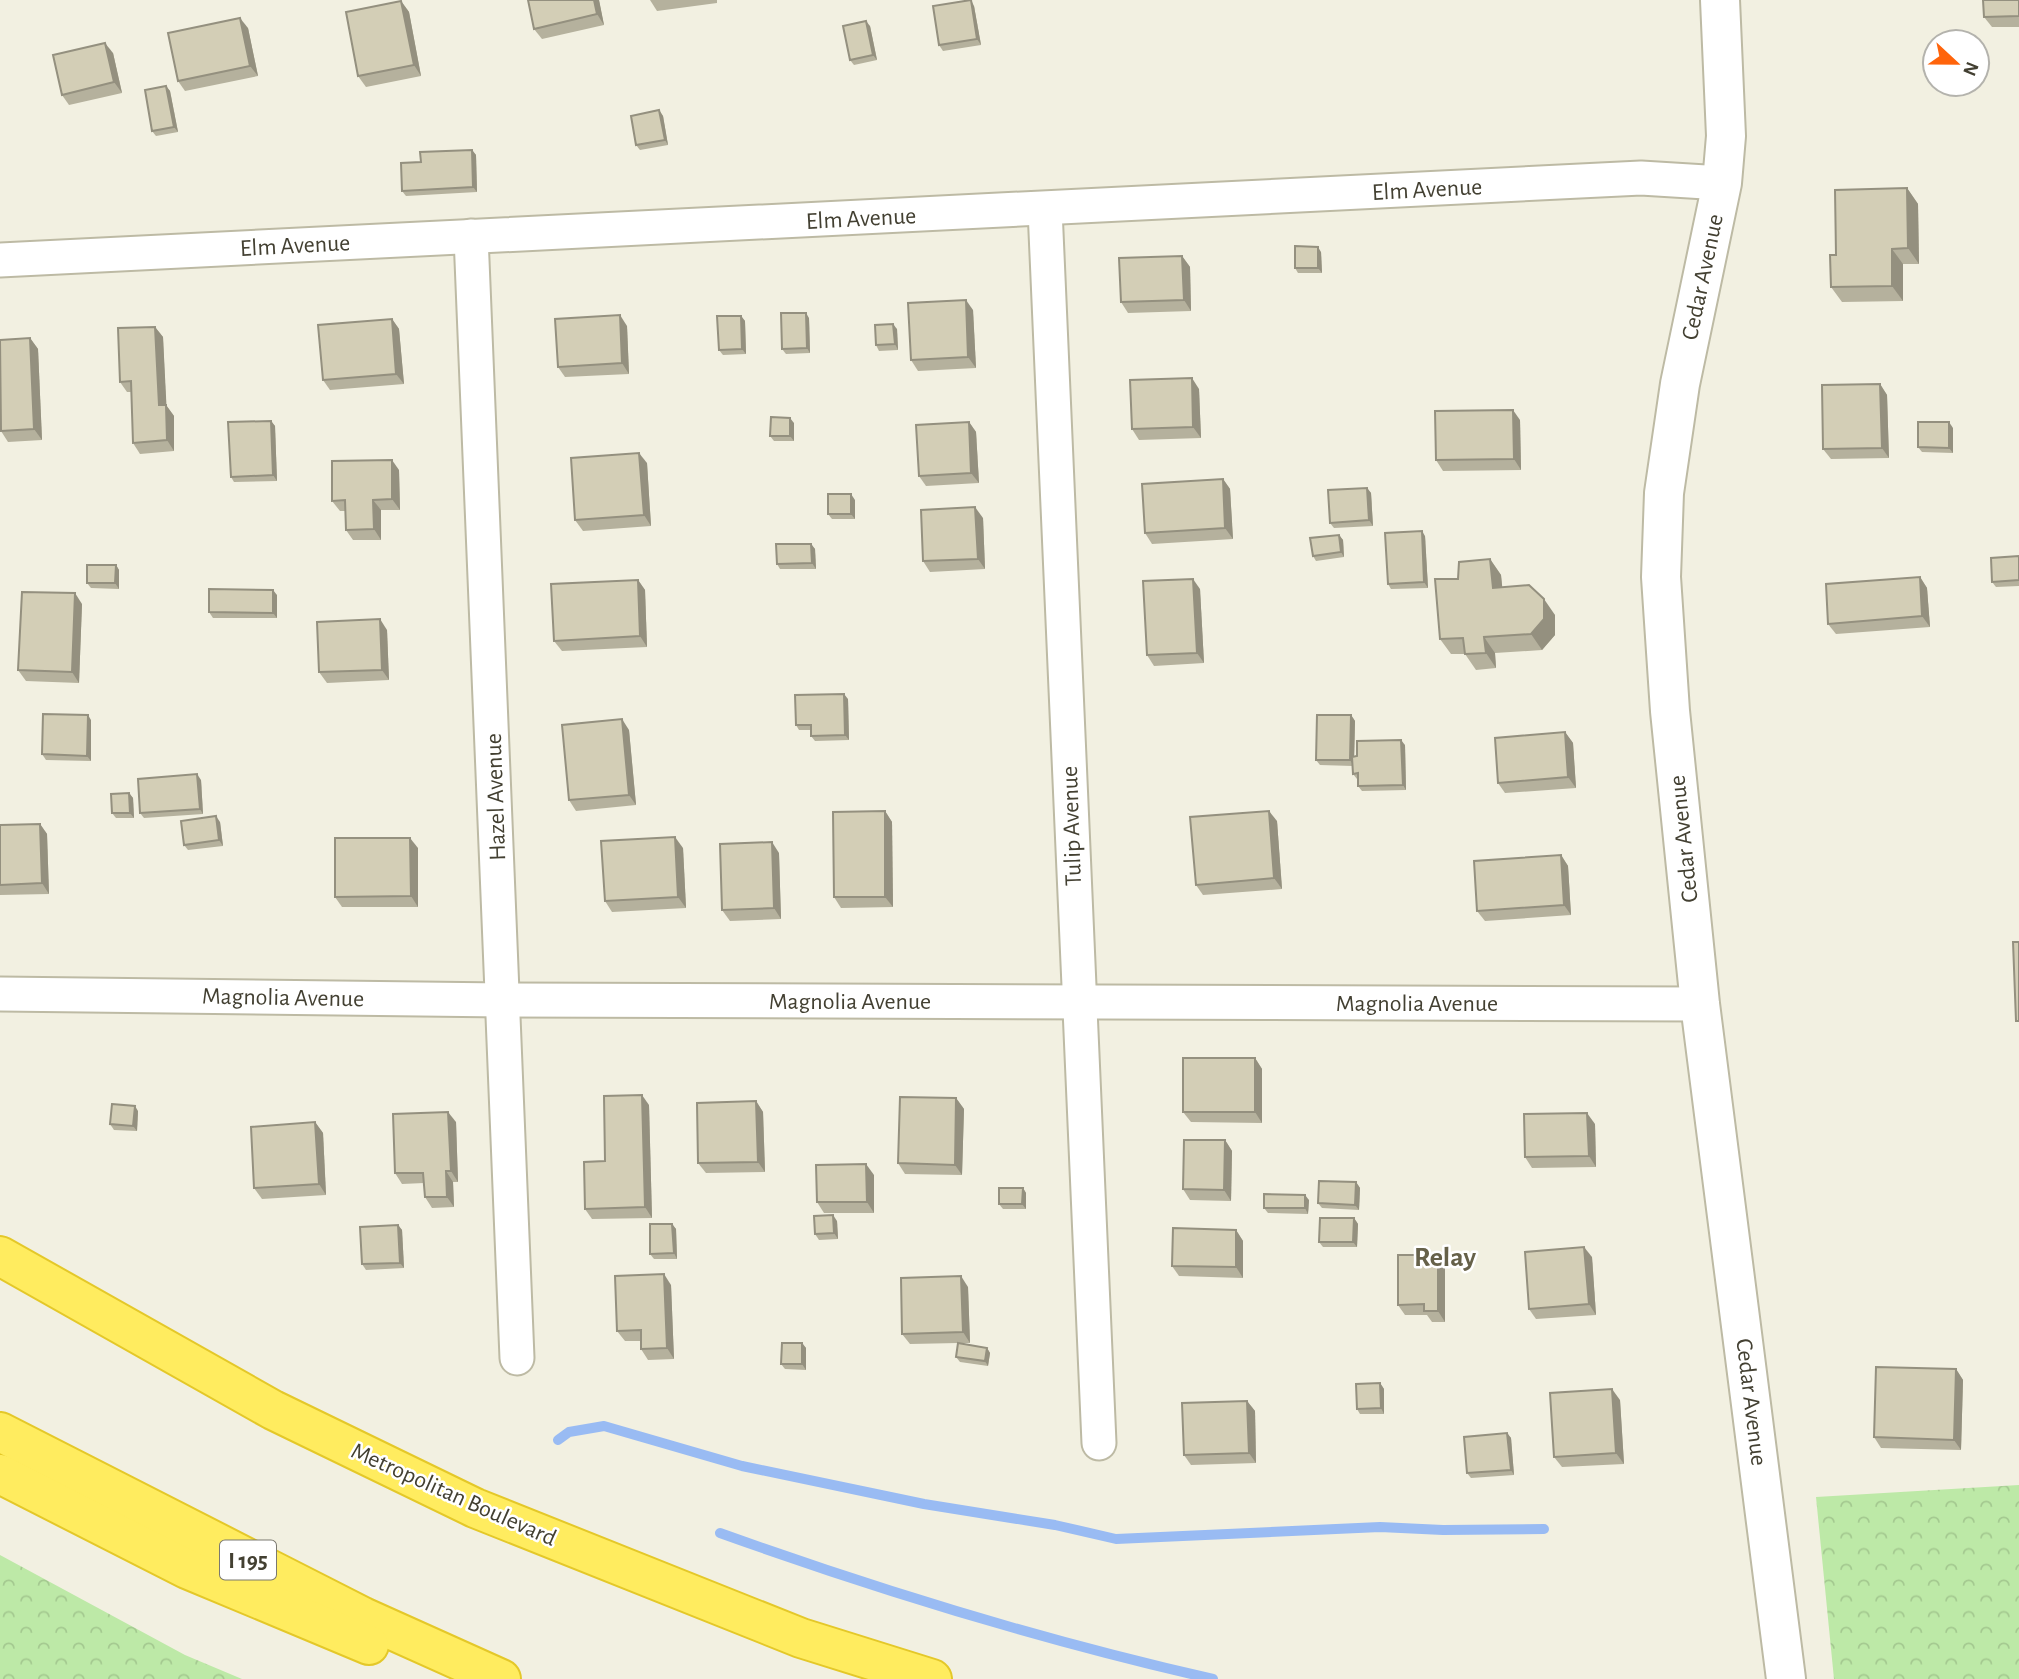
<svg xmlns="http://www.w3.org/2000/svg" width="2019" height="1679" viewBox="0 0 2019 1679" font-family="'Alegreya Sans',sans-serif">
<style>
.forest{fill:url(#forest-crowns)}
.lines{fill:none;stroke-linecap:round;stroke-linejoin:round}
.stream{stroke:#99bbf3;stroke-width:10}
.minor-casing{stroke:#bdbaa4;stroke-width:37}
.tertiary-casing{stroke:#bdbaa4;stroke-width:42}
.motorway-casing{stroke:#e4c829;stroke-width:42}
.minor{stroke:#fff;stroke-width:33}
.tertiary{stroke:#fff;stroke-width:38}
.motorway{stroke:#ffec5f;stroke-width:38}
.wall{fill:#b5b19d}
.shaded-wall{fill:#94907f}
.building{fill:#d3ceb6;stroke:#94907f;stroke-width:2}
.labels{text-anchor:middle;stroke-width:5;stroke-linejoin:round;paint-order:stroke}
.shield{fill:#fff;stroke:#7b7970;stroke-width:2}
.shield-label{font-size:23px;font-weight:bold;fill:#434032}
.street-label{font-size:24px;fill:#434032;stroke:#fff}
.quarter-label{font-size:28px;font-weight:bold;fill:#666149;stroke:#fff}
</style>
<defs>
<pattern id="forest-crowns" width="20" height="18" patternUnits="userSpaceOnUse" patternTransform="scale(1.75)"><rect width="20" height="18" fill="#bde9a7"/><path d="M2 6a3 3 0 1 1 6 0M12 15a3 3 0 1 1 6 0" fill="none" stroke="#a4c990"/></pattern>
</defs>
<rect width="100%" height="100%" fill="#f2f0e1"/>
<g class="forest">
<polygon points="2019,1485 2019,1679 1834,1679 1816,1497"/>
<polygon points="0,1555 185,1655 242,1679 0,1679"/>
</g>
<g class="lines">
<g class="stream">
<polyline points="558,1440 569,1432 604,1426 742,1466 924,1504 1055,1525 1116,1539 1380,1527 1443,1530 1544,1529"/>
<path d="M720 1533C882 1591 1045 1641 1213 1679"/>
</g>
<defs>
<g id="minor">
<polyline points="1045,209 1099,1443"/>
<polyline points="471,236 517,1358"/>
<polyline points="0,260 1641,178 1722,183"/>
<polyline points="0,994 504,1000 1700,1004"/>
</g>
<polyline id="tertiary" points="1720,0 1726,136 1722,183 1680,384 1664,493 1661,577 1670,711 1700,1004 1786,1679"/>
<g id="motorway">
<polyline points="0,1256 273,1410 475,1508 801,1638 932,1679"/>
<polyline points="0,1432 363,1617 501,1679"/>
<polyline points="0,1474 187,1569 369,1645"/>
</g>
</defs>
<use href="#minor" class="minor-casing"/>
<use href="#tertiary" class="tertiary-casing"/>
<use href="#motorway" class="motorway-casing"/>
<use href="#minor" class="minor"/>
<use href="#tertiary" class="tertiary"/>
<use href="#motorway" class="motorway"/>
</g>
<g class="wall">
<polygon points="599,0 604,25 542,39 534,29"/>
<polygon points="650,0 717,0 717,3 657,11"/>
<polygon points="2019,0 2019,27 1992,27 1984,17"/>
<polygon points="401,1 409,12 421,76 366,87 358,76"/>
<polygon points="974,6 981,45 943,51 939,45"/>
<polygon points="870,26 877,60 854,65 850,60"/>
<polygon points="248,28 258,76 185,91 178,81"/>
<polygon points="113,53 122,93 69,105 62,95"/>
<polygon points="166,86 170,91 178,132 156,136 152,131"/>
<polygon points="659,110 663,116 668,145 640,150 636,145"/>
<polygon points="472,150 476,155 477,192 406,196 402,191 421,162"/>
<polygon points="1907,188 1918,204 1919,264 1903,264 1903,301 1842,302 1831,287 1836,255"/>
<polygon points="1321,252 1322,273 1298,273 1295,268"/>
<polygon points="1182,256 1190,267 1191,311 1128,313 1121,302"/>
<polygon points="973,310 976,368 918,371 911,360"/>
<polygon points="741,316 745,321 746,354 723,355 719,350"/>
<polygon points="809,318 810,353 786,354 782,349"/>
<polygon points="392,319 399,329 404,384 330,390 323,380"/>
<polygon points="627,326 629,374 565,377 558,367"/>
<polygon points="155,327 163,337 166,405 174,416 174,451 140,454 133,443 131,392 127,392 120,382"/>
<polygon points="897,329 898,350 879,351 876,345"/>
<polygon points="30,338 38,349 42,440 8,442 1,431"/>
<polygon points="1880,384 1887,395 1889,458 1831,459 1823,449"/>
<polygon points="1199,389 1201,438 1139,440 1132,429"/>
<polygon points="1520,420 1521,470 1443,471 1436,460"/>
<polygon points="271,421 275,426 277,481 234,482 231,477"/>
<polygon points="969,422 976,432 979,483 926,486 919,476"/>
<polygon points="794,423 794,441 774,441 770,436"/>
<polygon points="1953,428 1953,453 1922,452 1918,447"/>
<polygon points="647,463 651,526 583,531 575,520"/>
<polygon points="399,470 400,510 381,510 381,540 353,540 346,530 345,511 340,511 332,501"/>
<polygon points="1223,479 1230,489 1233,539 1152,544 1145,533"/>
<polygon points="1367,488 1371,493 1373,526 1334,528 1330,523"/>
<polygon points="855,500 855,519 832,519 828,514"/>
<polygon points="983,518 985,569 930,572 923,561"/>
<polygon points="1339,535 1343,540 1344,557 1316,561 1313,556"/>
<polygon points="1425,536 1428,588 1391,589 1388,584"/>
<polygon points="811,544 815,549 816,569 780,569 777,564"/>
<polygon points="2019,556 2019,586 1996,587 1992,582"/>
<polygon points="1490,559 1501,575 1502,587 1555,615 1555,635 1542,650 1495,653 1496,668 1476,670 1465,654 1451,654 1440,639 1458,579"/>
<polygon points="116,565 119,570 119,589 91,588 87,583"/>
<polygon points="1920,577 1927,588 1930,627 1836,634 1828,624"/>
<polygon points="638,580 645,590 647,647 562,651 554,641"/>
<polygon points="1200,589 1204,663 1154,666 1147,655"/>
<polygon points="277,595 277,618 213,618 209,612"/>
<polygon points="82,604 79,683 26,681 18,670"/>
<polygon points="387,630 389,680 327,683 319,672"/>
<polygon points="848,699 849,740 815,741 811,736 811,730 799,730 796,725"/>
<polygon points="1351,715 1355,721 1354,756 1405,745 1406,790 1362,791 1358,786 1358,779 1357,779 1353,774 1353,766 1320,765 1316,760"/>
<polygon points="91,720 91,761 46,760 42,754"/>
<polygon points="629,730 636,805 576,811 569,800"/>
<polygon points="1565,732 1573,743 1576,788 1505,793 1498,783"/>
<polygon points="201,780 203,814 144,818 140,813"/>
<polygon points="129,793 133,798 134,818 116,818 112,813"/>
<polygon points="885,811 892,822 893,907 841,908 834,897"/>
<polygon points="1277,821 1282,889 1203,895 1196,885"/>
<polygon points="220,822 223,846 188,850 184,845"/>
<polygon points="40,824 47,834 49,894 0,895 0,825"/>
<polygon points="418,848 418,907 342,907 335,897"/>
<polygon points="683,848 686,908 612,912 605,901"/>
<polygon points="779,853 781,919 730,921 722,910"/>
<polygon points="1561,855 1568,866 1571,915 1485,921 1477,911"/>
<polygon points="1255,1058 1262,1069 1262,1123 1191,1122 1183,1112"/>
<polygon points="956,1098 964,1109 962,1175 905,1174 898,1163"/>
<polygon points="756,1101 763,1112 765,1172 706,1173 698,1163"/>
<polygon points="649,1105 652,1218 592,1219 585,1209"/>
<polygon points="138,1111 137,1131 114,1130 110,1124"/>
<polygon points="315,1122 323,1133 326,1195 262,1199 254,1188"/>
<polygon points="456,1122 458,1182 453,1182 454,1207 432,1208 425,1197 424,1183 402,1184 395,1173"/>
<polygon points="1595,1124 1596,1167 1532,1168 1525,1157"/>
<polygon points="1225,1140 1232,1151 1231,1201 1190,1200 1183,1189"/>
<polygon points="874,1175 874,1213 824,1213 817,1202"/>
<polygon points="1356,1182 1360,1188 1359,1210 1322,1208 1318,1203"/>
<polygon points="1023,1188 1026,1193 1026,1209 1003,1209 999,1204"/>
<polygon points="1309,1200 1308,1214 1268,1213 1264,1208"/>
<polygon points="1354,1218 1358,1224 1357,1247 1323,1247 1319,1242"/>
<polygon points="837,1221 838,1239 819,1240 815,1234"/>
<polygon points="672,1224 676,1229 677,1259 654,1259 650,1254"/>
<polygon points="398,1225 402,1230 404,1268 366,1270 362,1264"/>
<polygon points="1236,1230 1243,1241 1243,1278 1179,1276 1172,1266"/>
<polygon points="1438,1255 1445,1266 1445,1322 1432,1322 1427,1315 1405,1315 1398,1305"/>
<polygon points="1592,1257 1596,1315 1536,1319 1529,1309"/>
<polygon points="671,1285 674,1359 648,1360 641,1349 641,1341 625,1341 617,1331"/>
<polygon points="968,1287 970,1343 959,1343 987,1348 990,1353 988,1366 960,1362 956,1357 958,1343 910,1344 902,1334"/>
<polygon points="802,1343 806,1348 806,1370 785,1369 781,1364"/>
<polygon points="1956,1369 1963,1380 1961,1450 1881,1448 1874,1437"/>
<polygon points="1380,1383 1384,1389 1384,1414 1360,1414 1357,1409"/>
<polygon points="1620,1400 1624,1464 1562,1467 1554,1457"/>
<polygon points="1247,1401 1255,1411 1256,1463 1191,1465 1184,1455"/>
<polygon points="1507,1433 1511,1438 1514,1475 1471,1478 1467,1473"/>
</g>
<g class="shaded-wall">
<polygon points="594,0 599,0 604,25 597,14"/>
<polygon points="971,0 974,6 981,45 977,39"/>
<polygon points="401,1 409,12 421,76 414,65"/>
<polygon points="240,18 248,28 258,76 250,66"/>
<polygon points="866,21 870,26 877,60 873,55"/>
<polygon points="105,43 113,53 122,93 114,82"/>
<polygon points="166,86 170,91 178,132 174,127"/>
<polygon points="659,110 663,116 668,145 665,140"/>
<polygon points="472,150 476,155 477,192 473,187"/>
<polygon points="1907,188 1918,204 1919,264 1908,248"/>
<polygon points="1318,247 1321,252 1322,273 1318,268"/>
<polygon points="1892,249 1903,264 1903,301 1892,286"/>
<polygon points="1182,256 1190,267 1191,311 1184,300"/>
<polygon points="966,300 973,310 976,368 968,357"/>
<polygon points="806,313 809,318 810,353 807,348"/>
<polygon points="620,315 627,326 629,374 622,363"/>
<polygon points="741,316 745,321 746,354 742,349"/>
<polygon points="392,319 399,329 404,384 396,374"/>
<polygon points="893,324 897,329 898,350 895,344"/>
<polygon points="155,327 163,337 167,416 159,405"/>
<polygon points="30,338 38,349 42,440 34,429"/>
<polygon points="1192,378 1199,389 1201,438 1193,427"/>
<polygon points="1880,384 1887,395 1889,458 1882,448"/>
<polygon points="166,405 174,416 174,451 167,440"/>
<polygon points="1513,410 1520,420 1521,470 1514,459"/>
<polygon points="790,418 794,423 794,441 790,436"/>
<polygon points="271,421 275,426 277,481 273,475"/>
<polygon points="969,422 976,432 979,483 971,473"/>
<polygon points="1949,422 1953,428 1953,453 1949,448"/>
<polygon points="639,453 647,463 651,526 644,515"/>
<polygon points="392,460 399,470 400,510 392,499"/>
<polygon points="1223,479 1230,489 1233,539 1225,528"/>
<polygon points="1367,488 1371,493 1373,526 1369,520"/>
<polygon points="851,494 855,500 855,519 851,514"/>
<polygon points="373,500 381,510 381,540 374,529"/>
<polygon points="975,507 983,518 985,569 978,559"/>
<polygon points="1422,531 1425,536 1428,588 1424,582"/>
<polygon points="1339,535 1343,540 1344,557 1341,552"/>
<polygon points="811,544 815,549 816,569 812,563"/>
<polygon points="1490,559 1501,575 1504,604 1493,588"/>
<polygon points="116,565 119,570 119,589 115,583"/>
<polygon points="1920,577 1927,588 1930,627 1922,616"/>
<polygon points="1193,579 1200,589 1204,663 1197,653"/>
<polygon points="638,580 645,590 647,647 640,636"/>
<polygon points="273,590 277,595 277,618 273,613"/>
<polygon points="75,593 82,604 79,683 72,672"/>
<polygon points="1544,599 1555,615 1555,635 1542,650 1531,634"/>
<polygon points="380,619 387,630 389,680 382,670"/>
<polygon points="1484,637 1495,653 1496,668 1486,653"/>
<polygon points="844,694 848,699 849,740 845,735"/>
<polygon points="88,715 91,720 91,761 87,756"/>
<polygon points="1351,715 1355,721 1354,766 1350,760"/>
<polygon points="622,719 629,730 636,805 629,795"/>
<polygon points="1565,732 1573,743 1576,788 1568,777"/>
<polygon points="1401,740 1405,745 1406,790 1403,785"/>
<polygon points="197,774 201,780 203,814 200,809"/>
<polygon points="129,793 133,798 134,818 130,813"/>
<polygon points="885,811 892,822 893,907 885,897"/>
<polygon points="1269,811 1277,821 1282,889 1274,878"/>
<polygon points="216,816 220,822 223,846 219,840"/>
<polygon points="40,824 47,834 49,894 42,883"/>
<polygon points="675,837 683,848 686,908 678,897"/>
<polygon points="410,838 418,848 418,907 411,896"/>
<polygon points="772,842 779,853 781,919 774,908"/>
<polygon points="1561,855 1568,866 1571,915 1564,905"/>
<polygon points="1255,1058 1262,1069 1262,1123 1255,1112"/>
<polygon points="642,1095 649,1105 652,1218 645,1207"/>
<polygon points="956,1098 964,1109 962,1175 955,1165"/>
<polygon points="756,1101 763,1112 765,1172 758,1162"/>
<polygon points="135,1106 138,1111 137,1131 133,1126"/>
<polygon points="448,1112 456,1122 458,1182 451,1171"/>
<polygon points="1587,1113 1595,1124 1596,1167 1589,1156"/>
<polygon points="315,1122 323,1133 326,1195 319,1184"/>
<polygon points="1225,1140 1232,1151 1231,1201 1224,1190"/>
<polygon points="866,1164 874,1175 874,1213 867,1202"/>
<polygon points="446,1171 453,1182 454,1207 447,1197"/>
<polygon points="1356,1182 1360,1188 1359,1210 1355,1205"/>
<polygon points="1023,1188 1026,1193 1026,1209 1022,1204"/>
<polygon points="1305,1195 1309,1200 1308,1214 1305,1208"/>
<polygon points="833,1215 837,1221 838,1239 834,1233"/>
<polygon points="1354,1218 1358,1224 1357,1247 1353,1242"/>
<polygon points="672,1224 676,1229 677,1259 674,1253"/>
<polygon points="398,1225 402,1230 404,1268 400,1263"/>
<polygon points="1236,1230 1243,1241 1243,1278 1236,1267"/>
<polygon points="1584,1247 1592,1257 1596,1315 1589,1304"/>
<polygon points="1438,1255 1445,1266 1445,1322 1438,1311"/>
<polygon points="664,1274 671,1285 674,1359 667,1348"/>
<polygon points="961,1276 968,1287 970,1343 963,1332"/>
<polygon points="802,1343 806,1348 806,1370 802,1364"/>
<polygon points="987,1348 990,1353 988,1366 985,1361"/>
<polygon points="1956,1369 1963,1380 1961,1450 1954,1440"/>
<polygon points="1380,1383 1384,1389 1384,1414 1381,1408"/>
<polygon points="1612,1389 1620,1400 1624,1464 1616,1453"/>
<polygon points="1247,1401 1255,1411 1256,1463 1249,1453"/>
<polygon points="1507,1433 1511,1438 1514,1475 1511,1470"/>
</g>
<g class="building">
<polygon points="528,0 594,0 597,14 534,29"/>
<polygon points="971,0 977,39 939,45 933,6"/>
<polygon points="1983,0 2019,0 2019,16 1984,17"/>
<polygon points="401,1 414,65 358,76 346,12"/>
<polygon points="240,18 250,66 178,81 168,33"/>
<polygon points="866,21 873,55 850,60 843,26"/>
<polygon points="105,43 114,82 62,95 53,55"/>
<polygon points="166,86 174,127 152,131 145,90"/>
<polygon points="659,110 665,140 636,145 631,116"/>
<polygon points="472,150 473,187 402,191 401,163 421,162 420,152"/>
<polygon points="1907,188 1908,248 1892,249 1892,286 1831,287 1830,255 1836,255 1835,190"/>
<polygon points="1295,246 1318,247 1318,268 1295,268"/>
<polygon points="1182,256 1184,300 1121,302 1119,258"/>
<polygon points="966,300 968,357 911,360 908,303"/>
<polygon points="781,313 806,313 807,348 782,349"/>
<polygon points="620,315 622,363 558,367 555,319"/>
<polygon points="717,316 741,316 742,349 719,350"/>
<polygon points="392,319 396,374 323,380 318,325"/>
<polygon points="893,324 895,344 876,345 875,325"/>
<polygon points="155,327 159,405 166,405 167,440 133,443 131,381 120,382 118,328"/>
<polygon points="30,338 34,429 1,431 0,340"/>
<polygon points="1192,378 1193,427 1132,429 1130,380"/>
<polygon points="1880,384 1882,448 1823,449 1822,385"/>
<polygon points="1513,410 1514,459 1436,460 1435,411"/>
<polygon points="771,417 790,418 790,436 770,436"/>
<polygon points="271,421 273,475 231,477 228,422"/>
<polygon points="969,422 971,473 919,476 916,425"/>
<polygon points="1918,422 1949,422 1949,448 1918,447"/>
<polygon points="639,453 644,515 575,520 571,458"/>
<polygon points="392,460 392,499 373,500 374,529 346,530 345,500 332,501 332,461"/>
<polygon points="1223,479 1225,528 1145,533 1142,484"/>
<polygon points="1367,488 1369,520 1330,523 1328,490"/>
<rect x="828" y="494" width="23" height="20"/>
<polygon points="975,507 978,559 923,561 921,510"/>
<polygon points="1422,531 1424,582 1388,584 1385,533"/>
<polygon points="1339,535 1341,552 1313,556 1310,538"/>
<polygon points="776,544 811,544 812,563 777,564"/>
<polygon points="2019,556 2019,580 1992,582 1991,558"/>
<polygon points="1490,559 1493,588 1529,585 1544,599 1544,619 1531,634 1484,637 1486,653 1465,654 1463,638 1440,639 1435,579 1458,579 1459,562"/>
<polygon points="87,565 116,565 115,583 87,583"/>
<polygon points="1920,577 1922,616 1828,624 1826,584"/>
<polygon points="1193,579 1197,653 1147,655 1143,581"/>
<polygon points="638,580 640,636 554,641 551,584"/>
<polygon points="209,589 273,590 273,613 209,612"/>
<polygon points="22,592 75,593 72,672 18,670"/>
<polygon points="380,619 382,670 319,672 317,622"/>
<polygon points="844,694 845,735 811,736 811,725 796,725 795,695"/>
<polygon points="43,714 88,715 87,756 42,754"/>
<polygon points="1317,715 1351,715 1350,760 1316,760"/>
<polygon points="622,719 629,795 569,800 562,725"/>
<polygon points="1565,732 1568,777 1498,783 1495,738"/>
<polygon points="1401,740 1403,785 1358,786 1358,773 1353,774 1352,757 1357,756 1357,741"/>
<polygon points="197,774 200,809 140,813 138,779"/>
<polygon points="129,793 130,813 112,813 111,794"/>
<polygon points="885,811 885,897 834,897 833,812"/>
<polygon points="1269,811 1274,878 1196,885 1190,817"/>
<polygon points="216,816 219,840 184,845 181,821"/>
<polygon points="40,824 42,883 0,885 0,825"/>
<polygon points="675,837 678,897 605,901 601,841"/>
<polygon points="335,838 410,838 411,896 335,897"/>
<polygon points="772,842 774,908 722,910 720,844"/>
<polygon points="1561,855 1564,905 1477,911 1474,861"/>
<polygon points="2013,942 2019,942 2019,1021 2016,1021"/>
<rect x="1183" y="1058" width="72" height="54"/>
<polygon points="642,1095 645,1207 585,1209 584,1162 605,1161 604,1096"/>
<polygon points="900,1097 956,1098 955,1165 898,1163"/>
<polygon points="756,1101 758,1162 698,1163 697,1103"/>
<polygon points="112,1104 135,1106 133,1126 110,1124"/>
<polygon points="448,1112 451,1171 446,1171 447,1197 425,1197 423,1173 395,1173 393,1114"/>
<polygon points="1587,1113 1589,1156 1525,1157 1524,1114"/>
<polygon points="315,1122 319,1184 254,1188 251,1127"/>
<polygon points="1184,1140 1225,1140 1224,1190 1183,1189"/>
<polygon points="866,1164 867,1202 817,1202 816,1165"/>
<polygon points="1319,1181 1356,1182 1355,1205 1318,1203"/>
<polygon points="999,1188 1023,1188 1022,1204 999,1204"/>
<polygon points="1264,1194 1305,1195 1305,1208 1264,1208"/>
<polygon points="833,1215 834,1233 815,1234 814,1216"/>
<polygon points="1320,1218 1354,1218 1353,1242 1319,1242"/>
<polygon points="650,1224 672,1224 674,1253 650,1254"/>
<polygon points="398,1225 400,1263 362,1264 360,1227"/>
<polygon points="1173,1228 1236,1230 1236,1267 1172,1266"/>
<polygon points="1584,1247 1589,1304 1529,1309 1525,1252"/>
<polygon points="1398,1255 1438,1255 1438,1311 1424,1311 1424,1304 1398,1305"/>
<polygon points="664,1274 667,1348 641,1349 641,1330 617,1331 615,1276"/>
<polygon points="961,1276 963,1332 902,1334 901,1278"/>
<polygon points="782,1343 802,1343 802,1364 781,1364"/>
<polygon points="958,1343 987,1348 985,1361 956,1357"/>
<polygon points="1876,1367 1956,1369 1954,1440 1874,1437"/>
<polygon points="1380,1383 1381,1408 1357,1409 1356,1384"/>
<polygon points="1612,1389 1616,1453 1554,1457 1550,1393"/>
<polygon points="1247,1401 1249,1453 1184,1455 1182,1403"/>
<polygon points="1507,1433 1511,1470 1467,1473 1464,1437"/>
</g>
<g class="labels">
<rect class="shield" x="220" y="1540.5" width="56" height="39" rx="5"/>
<g class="shield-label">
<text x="248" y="1568">I 195</text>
</g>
<g class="street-label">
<text transform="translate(1427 189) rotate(-3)" y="8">Elm Avenue</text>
<text transform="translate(861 218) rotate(-3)" y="8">Elm Avenue</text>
<text transform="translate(295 245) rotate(-3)" y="8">Elm Avenue</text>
<text transform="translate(1702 277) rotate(-78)" y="8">Cedar Avenue</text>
<text transform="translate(495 797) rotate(-92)" y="8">Hazel Avenue</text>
<text transform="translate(1071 826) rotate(-92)" y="8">Tulip Avenue</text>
<text transform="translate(1683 839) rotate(-96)" y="8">Cedar Avenue</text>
<text transform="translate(283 997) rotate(1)" y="8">Magnolia Avenue</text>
<text x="850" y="1009">Magnolia Avenue</text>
<text x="1417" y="1011">Magnolia Avenue</text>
<text transform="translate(1752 1402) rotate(83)" y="8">Cedar Avenue</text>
<text transform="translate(454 1494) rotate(24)" y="8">Metropolitan Boulevard</text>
</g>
<g class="quarter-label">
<text x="1445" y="1266">Relay</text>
</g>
</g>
<g transform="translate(1956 63) rotate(112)"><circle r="33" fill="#ffffff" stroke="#b4b3ad" stroke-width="2"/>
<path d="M0-5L12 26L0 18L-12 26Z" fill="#ff640b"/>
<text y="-10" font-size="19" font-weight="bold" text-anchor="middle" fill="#434032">N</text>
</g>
</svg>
